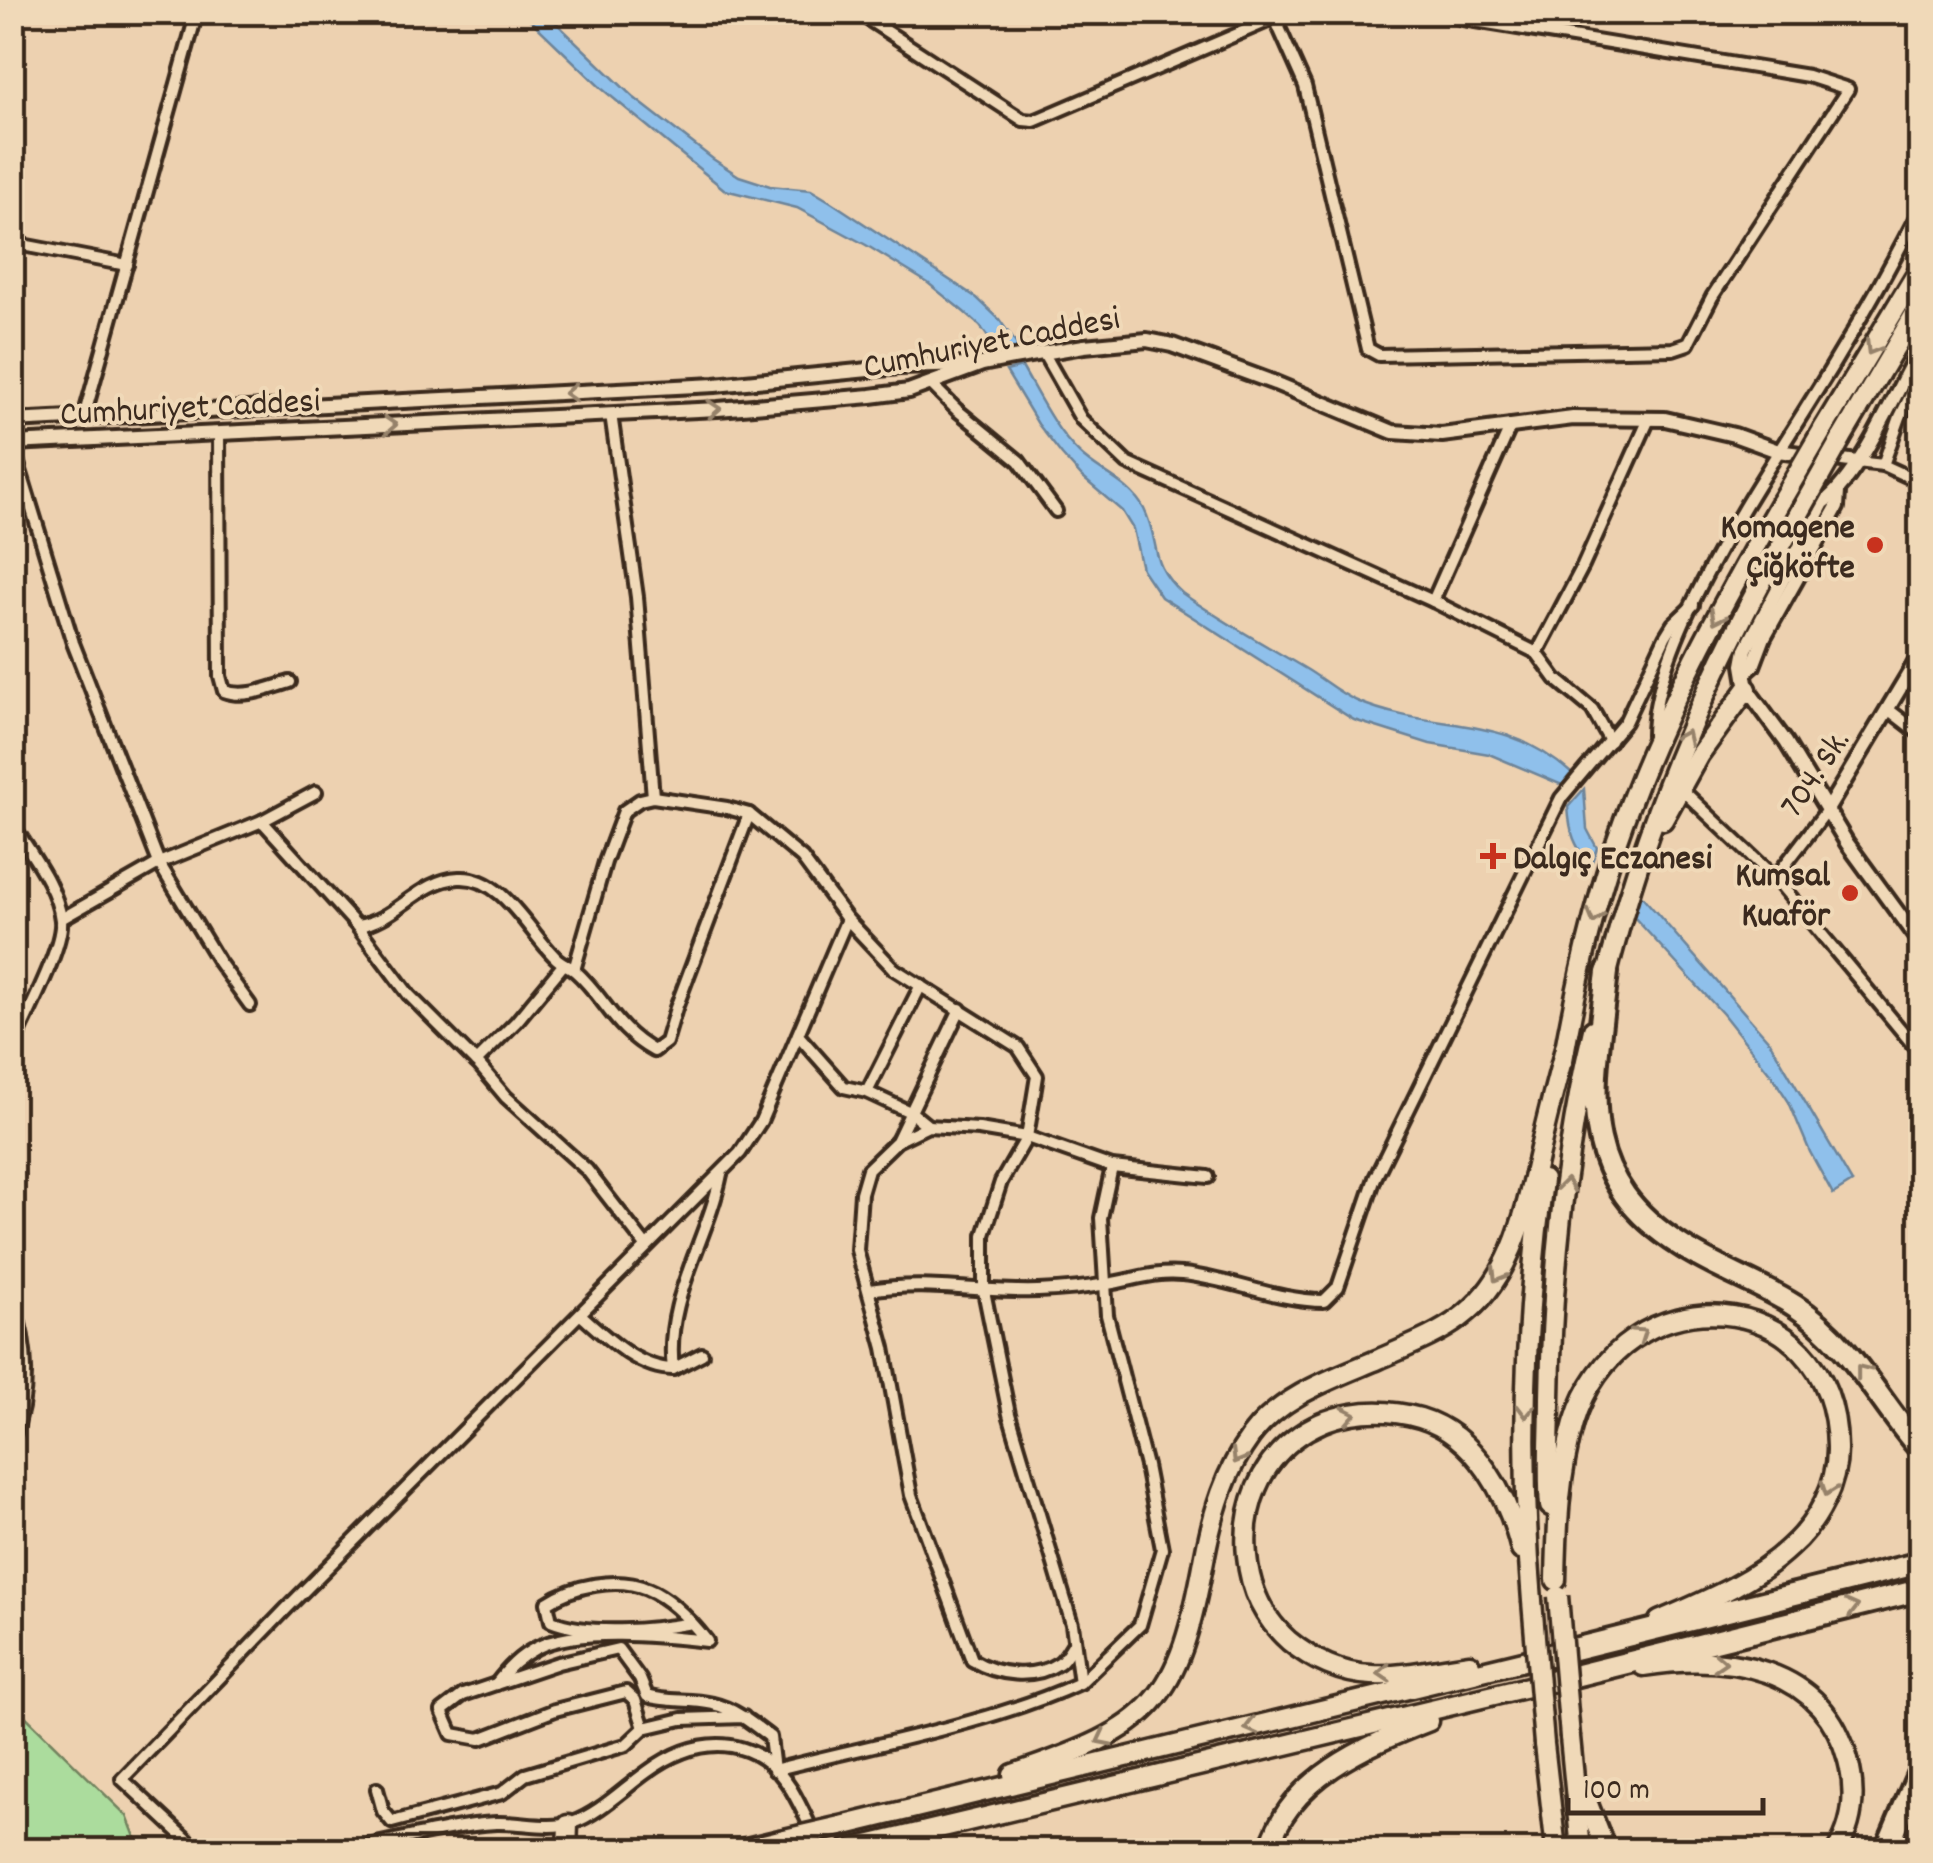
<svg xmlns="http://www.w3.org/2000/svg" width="1933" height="1863" viewBox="0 0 1933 1863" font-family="Dekko,sans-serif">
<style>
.green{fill:#abdc9d;stroke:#73835e;stroke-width:2.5}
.water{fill:#8fc0eb;stroke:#6d8499;stroke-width:2.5}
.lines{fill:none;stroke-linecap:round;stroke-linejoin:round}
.minor-casing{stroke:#3b2a1e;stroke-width:18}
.tertiary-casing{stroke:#3b2a1e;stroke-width:20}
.trunk-casing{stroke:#3b2a1e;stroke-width:25}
.motorway-casing{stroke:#3b2a1e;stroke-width:28}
.minor{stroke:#f0d9b8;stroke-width:10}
.tertiary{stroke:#f0d9b8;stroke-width:12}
.trunk{stroke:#f0d9b8;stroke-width:18}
.motorway{stroke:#f0d9b8;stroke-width:20}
.trunk-bridge-casing{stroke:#3b2a1e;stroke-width:25;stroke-linecap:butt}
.trunk-bridge{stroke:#f0d9b8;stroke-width:18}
.oneway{stroke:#96826b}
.poi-dot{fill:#c8321e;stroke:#f0d9b8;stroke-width:4}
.labels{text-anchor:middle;stroke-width:8;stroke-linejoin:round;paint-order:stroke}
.street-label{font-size:35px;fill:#3b2a1e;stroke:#f0d9b8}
.poi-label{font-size:35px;font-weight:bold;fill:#3b2a1e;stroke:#f0d9b8;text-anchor:end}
</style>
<rect width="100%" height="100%" fill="#edd1b0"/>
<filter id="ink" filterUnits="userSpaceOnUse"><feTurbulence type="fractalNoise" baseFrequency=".01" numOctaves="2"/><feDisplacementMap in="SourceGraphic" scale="20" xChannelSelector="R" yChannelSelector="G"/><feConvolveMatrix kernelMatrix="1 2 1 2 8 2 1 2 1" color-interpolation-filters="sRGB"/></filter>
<g filter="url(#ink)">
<polygon class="green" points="13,1704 127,1816 140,1850 13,1850"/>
<g class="water">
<polygon points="523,13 546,13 633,97 713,159 739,176 770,186 811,190 831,202 977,298 999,319 1020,349 999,352 980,326 964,312 928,283 866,245 797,208 725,190 601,88"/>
<path d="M1022 367C1039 396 1055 430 1079 453 1099 473 1130 482 1144 509 1161 543 1148 563 1182 593 1221 621 1264 644 1306 669 1323 679 1338 693 1357 701 1435 734 1501 710 1571 773L1562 785 1489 754 1430 744 1354 720 1161 597 1142 569 1133 529 1122 511 1082 477 1062 455 1038 424 1006 371Z"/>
<path d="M1584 789 1587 829 1597 848 1590 867C1574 843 1570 835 1568 807Z"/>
<polygon points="1640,894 1770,1042 1852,1182 1833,1194 1810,1152 1789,1102 1772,1076 1723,1014 1633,916"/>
</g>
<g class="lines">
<defs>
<g id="minor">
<polyline points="857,12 1023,120 1034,121 1289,12"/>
<polyline points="1272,12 1305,86 1368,349 1379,355 1673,349 1688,344 1712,297 1848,89 1808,76 1463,19 1444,12"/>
<polyline points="12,243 127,265"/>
<polyline points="1044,354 1081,419 1127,463 1433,601 1537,653 1556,679 1592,709 1610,741"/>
<polyline points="931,384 957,410 1019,461 1056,511"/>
<polyline points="611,414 637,597 653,797"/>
<polyline points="84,417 197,12"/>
<path d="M219 433 220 676 224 691C245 699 269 688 290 682"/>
<polyline points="12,444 73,643 159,863 219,962 250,1005"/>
<polyline points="1857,462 1883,465 1920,482"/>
<polyline points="1883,465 1900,417 1920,377"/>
<polyline points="1433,601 1511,425"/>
<polyline points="1537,653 1583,566 1649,419"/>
<polyline points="1889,710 1920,734"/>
<path d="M1653 735C1654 641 1753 493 1803 413 1845 347 1885 278 1920 209"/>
<polyline points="1680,788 1775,878"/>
<polyline points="1827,810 1775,878 1920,1053"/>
<path d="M262 821 357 926C396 921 418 880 459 878 502 875 528 931 555 957 560 963 568 965 574 970 606 998 613 1028 654 1051L666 1042 676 1008 749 814"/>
<path d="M12 823C29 852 57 885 61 920 64 947 24 1020 12 1049"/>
<polyline points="61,919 159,863 262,821 316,792"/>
<polyline points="357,926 409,995 480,1066 506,1097 587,1170 646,1246"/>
<path d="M574 970 605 862 624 811 640 800 653 797 727 808 749 814 802 858 847 919 894 969 1018 1047 1037 1076 1027 1137 1001 1182 984 1235V1291L1009 1414 1072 1624 1080 1683C987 1725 874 1744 774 1770L770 1737C752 1723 735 1709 713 1704 690 1698 669 1703 647 1696L640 1679 618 1649 558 1663 463 1695 442 1711 452 1734 480 1739 555 1710 626 1692 635 1700 644 1728 682 1719 744 1717"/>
<polyline points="798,1035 844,1087 867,1092 912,1113 928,1126"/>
<polyline points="476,1062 516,1022 564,964"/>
<polyline points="867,1092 921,985"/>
<polyline points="898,1139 960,1009"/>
<path d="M870 1290C926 1280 981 1293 1038 1291 1060 1290 1085 1288 1107 1284 1133 1280 1155 1271 1182 1274 1230 1278 1275 1301 1324 1301L1338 1287 1375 1178 1561 798 1625 722 1665 637 1673 624 1693 605"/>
<path d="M12 1300C29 1346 30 1396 12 1442"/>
<path d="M581 1315C606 1337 638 1369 673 1369 664 1300 708 1240 721 1174"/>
<polyline points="673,1369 702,1354"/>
<path d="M1074 1643C1070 1649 1065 1659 1059 1663 1033 1680 997 1675 972 1660L911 1495 884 1348 857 1250 861 1193 868 1169 897 1141 928 1126 979 1129 1027 1137 1112 1167 1208 1177"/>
<polyline points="1080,1683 1140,1625 1162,1549 1146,1466 1107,1315 1101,1218 1112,1167"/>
<path d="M496 1684C508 1668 519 1657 536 1648 576 1627 662 1636 707 1641 692 1622 670 1598 647 1589 617 1576 572 1586 547 1603L551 1621C588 1636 653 1630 692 1623"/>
<polyline points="377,1789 383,1811 392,1822 502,1793 525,1775 626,1745 644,1728"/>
<polyline points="198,1850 122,1779 287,1608 740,1153 761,1121 847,919"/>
<path d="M347 1850C391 1842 453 1825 496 1823 519 1822 550 1830 572 1823 600 1813 623 1789 647 1772 697 1735 755 1732 791 1789 803 1809 811 1830 822 1850"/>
</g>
<g id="tertiary">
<path d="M1920 348C1896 391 1861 475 1823 503L1746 649 1743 665 1747 689 1786 742 1847 843 1920 943"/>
<polyline points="12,421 715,385 899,367 970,365"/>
<polyline points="12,443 718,409 871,396 909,391 982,364 1007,359 1084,346 1147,340 1172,345 1275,383 1393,432 1442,435 1573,418 1665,419 1734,435 1778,451 1857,462"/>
<polyline points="1745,673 1753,666 1764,637 1837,507 1838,492"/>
<polyline points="1827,810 1920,655"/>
</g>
<g id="trunk">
<polyline points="1823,429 1920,268"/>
<polyline points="1841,439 1920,305"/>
<polyline points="1663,820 1699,755 1747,689"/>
<path d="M1604 986C1646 813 1712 665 1800 512"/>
<path d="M1563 1060C1577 981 1595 899 1623 823 1663 711 1722 604 1781 501"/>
<path d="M1550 1506C1547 1470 1550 1434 1550 1398 1552 1275 1564 1150 1593 1030"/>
<path d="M1556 1580C1557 1527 1559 1474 1574 1423 1621 1268 1835 1281 1837 1447 1838 1484 1818 1522 1790 1547 1753 1582 1705 1601 1659 1621"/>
<path d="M1532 1601C1520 1460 1524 1320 1543 1180"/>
<path d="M1470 1664C1439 1668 1403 1677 1372 1675 1342 1674 1312 1660 1289 1641 1263 1618 1250 1590 1247 1556 1237 1455 1325 1391 1420 1418 1476 1435 1508 1496 1521 1550"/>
<path d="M1643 1666C1726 1653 1823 1665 1848 1760 1856 1791 1854 1822 1837 1850"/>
<polyline points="1570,1737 1581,1850"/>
<polyline points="1544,1744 1556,1850"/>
<path d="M1013 1774C1155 1726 1178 1704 1205 1555 1213 1513 1225 1471 1251 1436 1282 1395 1334 1378 1379 1359 1406 1347 1436 1336 1460 1318 1515 1277 1526 1207 1541 1144 1548 1112 1557 1080 1565 1048"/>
<polyline points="1583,1791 1606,1850"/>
<polyline points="841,1826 1548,1655"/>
<polyline points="567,1850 568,1825"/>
<polyline points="738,1850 780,1840"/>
<polyline points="847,1850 1553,1681"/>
<path d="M1269 1850C1287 1779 1367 1745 1429 1721"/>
</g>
<g id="motorway">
<path d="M1607 972C1595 1084 1569 1174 1680 1245 1716 1269 1759 1283 1795 1306 1851 1342 1878 1401 1920 1449"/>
<polyline points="1550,1655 1920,1563"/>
<polyline points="1554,1681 1920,1590"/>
<polyline points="1886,1850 1920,1770"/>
</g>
</defs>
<use href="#minor" class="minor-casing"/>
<use href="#tertiary" class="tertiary-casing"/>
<use href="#trunk" class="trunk-casing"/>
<use href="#motorway" class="motorway-casing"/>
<use href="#minor" class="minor"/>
<use href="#tertiary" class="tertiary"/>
<use href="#trunk" class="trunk"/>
<use href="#motorway" class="motorway"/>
<defs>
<g id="trunk-bridge">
<polyline points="1781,501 1823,429"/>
<polyline points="1800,512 1841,439"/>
<polyline points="1558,1596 1570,1737"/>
<polyline points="1532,1601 1544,1744"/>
<polyline points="780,1840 841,1826"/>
</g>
</defs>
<use href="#trunk-bridge" class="trunk-bridge-casing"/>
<use href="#trunk-bridge" class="trunk-bridge"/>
</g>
<defs><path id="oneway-chevron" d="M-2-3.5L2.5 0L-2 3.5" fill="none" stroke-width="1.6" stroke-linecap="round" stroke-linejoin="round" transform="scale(2.5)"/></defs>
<g class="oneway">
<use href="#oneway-chevron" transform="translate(1872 348) rotate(121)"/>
<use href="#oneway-chevron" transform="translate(571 393) rotate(177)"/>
<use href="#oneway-chevron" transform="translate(714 409) rotate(-4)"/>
<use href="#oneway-chevron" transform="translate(390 425) rotate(-3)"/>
<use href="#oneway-chevron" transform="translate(1717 617) rotate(117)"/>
<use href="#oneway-chevron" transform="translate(1685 737) rotate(-66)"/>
<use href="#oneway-chevron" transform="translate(1595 917) rotate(106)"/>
<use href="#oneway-chevron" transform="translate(1566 1185) rotate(-83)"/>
<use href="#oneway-chevron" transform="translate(1498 1275) rotate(121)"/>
<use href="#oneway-chevron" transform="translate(1640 1334) rotate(-34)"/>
<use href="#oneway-chevron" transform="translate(1862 1371) rotate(-128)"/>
<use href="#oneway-chevron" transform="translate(1526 1411) rotate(91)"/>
<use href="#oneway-chevron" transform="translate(1349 1415) rotate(-11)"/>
<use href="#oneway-chevron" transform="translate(1238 1457) rotate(121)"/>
<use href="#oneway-chevron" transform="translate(1828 1489) rotate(110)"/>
<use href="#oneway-chevron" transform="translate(1852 1607) rotate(-14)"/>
<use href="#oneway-chevron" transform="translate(1720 1662) rotate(3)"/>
<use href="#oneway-chevron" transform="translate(1384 1673) rotate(176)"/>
<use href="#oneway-chevron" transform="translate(1251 1727) rotate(166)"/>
<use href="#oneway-chevron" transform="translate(1103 1739) rotate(153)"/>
</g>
</g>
<g class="poi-dot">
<circle cx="1875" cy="545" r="10"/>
<path d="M1488 841h10v10h10v10h-10v10h-10v-10h-10v-10h10z"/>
<circle cx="1850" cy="893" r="10"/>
</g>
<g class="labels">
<g class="street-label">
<text transform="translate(991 340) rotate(-11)" y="12">Cumhuriyet Caddesi</text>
<text transform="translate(190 405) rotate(-3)" y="12">Cumhuriyet Caddesi</text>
<text transform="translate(1813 772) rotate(-56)" y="12">704. Sk.</text>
</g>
<g class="poi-label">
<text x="1855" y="537">Komagene<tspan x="1855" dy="40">Çiğköfte</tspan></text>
<text x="1513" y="868" text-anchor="start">Dalgıç Eczanesi</text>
<text x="1830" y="885">Kumsal<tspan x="1830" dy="40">Kuaför</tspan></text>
</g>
</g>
<rect width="1933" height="1863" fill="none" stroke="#f0d9b8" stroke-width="50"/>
<rect x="25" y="25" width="1883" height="1813" fill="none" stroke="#3b2a1e" stroke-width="4" filter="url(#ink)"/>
<path d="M1568 1798v15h195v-15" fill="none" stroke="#3b2a1e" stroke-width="5"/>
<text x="1583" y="1798" font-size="30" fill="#3b2a1e" stroke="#f0d9b8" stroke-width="8" paint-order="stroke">100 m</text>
</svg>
